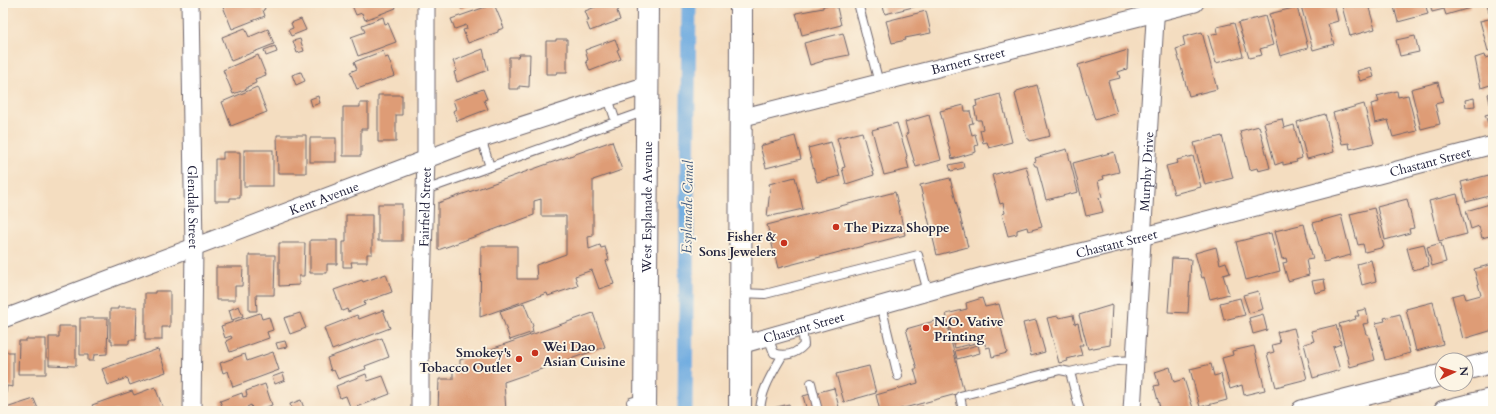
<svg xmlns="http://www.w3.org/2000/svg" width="1496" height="414" viewBox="0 0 1496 414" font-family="Cardo,serif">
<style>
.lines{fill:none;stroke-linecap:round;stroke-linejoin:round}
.canal{stroke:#6eabe0;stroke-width:15}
.building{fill:#de9c76}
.service-casing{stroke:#6c636a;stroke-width:10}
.minor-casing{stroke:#6c636a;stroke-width:19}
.tertiary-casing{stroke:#6c636a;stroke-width:23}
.secondary-casing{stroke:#6c636a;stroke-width:24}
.service{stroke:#fff;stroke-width:8}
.minor{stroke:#fff;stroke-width:17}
.tertiary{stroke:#fff;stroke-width:21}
.secondary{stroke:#fff;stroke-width:22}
.poi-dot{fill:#c8321e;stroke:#fcf5e5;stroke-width:1.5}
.labels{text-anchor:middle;stroke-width:3.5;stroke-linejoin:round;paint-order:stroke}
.street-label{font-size:13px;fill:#22223b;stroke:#fcf5e5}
.poi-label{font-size:13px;font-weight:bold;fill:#22223b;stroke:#fcf5e5;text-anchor:start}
.water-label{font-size:14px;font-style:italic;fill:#40597d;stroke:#fcf5e5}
</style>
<rect width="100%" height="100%" fill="#fcf5e5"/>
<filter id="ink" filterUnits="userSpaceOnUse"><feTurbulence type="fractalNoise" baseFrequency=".025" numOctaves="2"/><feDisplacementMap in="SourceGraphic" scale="8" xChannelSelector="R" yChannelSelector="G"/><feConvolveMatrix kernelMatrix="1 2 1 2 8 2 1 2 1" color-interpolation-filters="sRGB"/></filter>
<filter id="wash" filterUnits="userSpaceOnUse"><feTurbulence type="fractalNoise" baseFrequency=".012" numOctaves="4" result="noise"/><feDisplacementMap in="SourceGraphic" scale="16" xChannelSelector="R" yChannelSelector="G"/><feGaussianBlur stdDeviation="0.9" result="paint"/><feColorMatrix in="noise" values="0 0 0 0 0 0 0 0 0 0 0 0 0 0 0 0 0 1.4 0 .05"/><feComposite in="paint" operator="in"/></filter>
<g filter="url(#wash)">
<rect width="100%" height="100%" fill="#f4ddc0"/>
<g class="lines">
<polyline class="canal" points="685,411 689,3"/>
</g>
<g id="blocks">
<g class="building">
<polygon points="224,3 263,3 265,9 263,10 265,16 232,29 222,4"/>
<polygon points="351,3 394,3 396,8 365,20 362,13 356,15"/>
<polygon points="459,3 476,3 461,9"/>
<polygon points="606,3 616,3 619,10 617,11 620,20 590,31 586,21 589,21 585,11"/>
<polygon points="836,3 841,25 802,35 796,13 823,8 823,6"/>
<polygon points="882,3 925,3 925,4 885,14"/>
<polygon points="1312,3 1334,3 1338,21 1328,24 1334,44 1313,50 1301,6"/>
<polygon points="1341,3 1377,3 1378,6 1369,8 1375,29 1350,36"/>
<polygon points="1393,3 1425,3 1428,14 1398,22"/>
<polygon points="1430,3 1468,3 1470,8 1446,15 1444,9 1432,12"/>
<polygon points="1487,3 1493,3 1493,12 1489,13"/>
<polygon points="494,4 504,28 498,30 498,32 468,43 463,30 467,29 466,25 455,29 451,19"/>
<polygon points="1297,7 1308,48 1280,56 1269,14"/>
<polygon points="926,11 931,33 905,38 906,40 892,43 886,21"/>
<polygon points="1265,16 1273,45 1260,49 1262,55 1249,58 1238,23"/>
<polygon points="383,17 385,24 388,23 396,42 358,56 351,37 365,32 362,25"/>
<polygon points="1493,18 1493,50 1488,51 1480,21"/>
<polygon points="301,19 306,30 291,36 288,30 293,28 291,23"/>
<polygon points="1234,23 1243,56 1216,63 1208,35 1218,33 1217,27"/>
<polygon points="245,28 249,37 268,29 274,44 231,61 222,37"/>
<polygon points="1202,32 1217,89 1189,96 1176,49 1185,46 1183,37"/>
<polygon points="843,33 849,55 823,60 823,61 810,65 804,43"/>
<polygon points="1415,36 1419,52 1400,56 1396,40"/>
<polygon points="300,39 304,51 297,53 293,41"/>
<polygon points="556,39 567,39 567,72 557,72 556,74 546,74 546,41 556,41"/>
<polygon points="615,39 619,49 617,50 621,59 590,71 586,61 588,60 585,50"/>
<polygon points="275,46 277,52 266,56 264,50"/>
<polygon points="483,49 488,70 457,82 454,72 457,71 453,61"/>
<polygon points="1128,50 1127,69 1118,72 1120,78 1108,81 1117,113 1095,120 1078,65"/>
<polygon points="383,51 385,58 388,57 395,76 357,89 350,72 357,69 354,62"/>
<polygon points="519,54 530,54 529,87 519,86 519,89 509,89 509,57 518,57"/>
<polygon points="258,55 266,75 255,79 256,83 247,87 247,89 233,94 223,70"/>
<polygon points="1484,55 1485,58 1493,56 1493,84 1481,88 1475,58"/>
<polygon points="1371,67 1374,77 1360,81 1357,71"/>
<polygon points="301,72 305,81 296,85 292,75"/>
<polygon points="1438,82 1443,102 1435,104 1440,124 1421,129 1411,89"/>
<polygon points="1037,85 1050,136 1030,141 1029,139 1027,139 1015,94 1017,93 1017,91"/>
<polygon points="257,87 267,112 231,126 222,102"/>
<polygon points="483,89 487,99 484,100 488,109 457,121 453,111 456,109 453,100"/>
<polygon points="1397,91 1398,97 1408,95 1417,131 1393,137 1388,120 1375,123 1371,104 1379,102 1377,96"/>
<polygon points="1493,92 1493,112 1492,112 1488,94"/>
<polygon points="1000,94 1012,142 989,148 987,142 983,143 980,130 983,129 981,120 977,120 974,107 977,106 976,101"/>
<polygon points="378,95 402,95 402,115 396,115 396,142 378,142"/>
<polygon points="318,96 320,103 312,106 310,99"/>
<polygon points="1474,98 1475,106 1466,107 1465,100"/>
<polygon points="360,103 368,103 368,129 361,129 361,156 343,156 343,107 360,107"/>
<polygon points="1364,104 1374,143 1350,149 1349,143 1342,144 1333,113"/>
<polygon points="964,105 965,111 970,111 973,123 969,124 972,135 975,134 978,145 975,146 976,152 952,159 940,111"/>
<polygon points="1493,113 1493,122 1488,123 1485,115"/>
<polygon points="1325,114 1334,152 1307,159 1297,122"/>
<polygon points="929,115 941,160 916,167 906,134 908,133 905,122"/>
<polygon points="1282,119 1284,128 1294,125 1302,158 1296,160 1297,162 1283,165 1283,162 1275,165 1264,123"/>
<polygon points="897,123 907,156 906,157 909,169 884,175 872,130"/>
<polygon points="1259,126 1270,168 1258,171 1257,168 1250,170 1240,131"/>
<polygon points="862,132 874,175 846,184 842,168 845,167 837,138"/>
<polygon points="277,135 306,135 306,173 278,173"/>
<polygon points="795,136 801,159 766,168 760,146"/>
<polygon points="1222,136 1233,178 1205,185 1194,143"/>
<rect x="310" y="138" width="26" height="24"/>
<polygon points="612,141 622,170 593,180 593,236 588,237 589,249 600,245 601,248 605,247 609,260 606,261 614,284 599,289 592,270 575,276 578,286 548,296 547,293 480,317 481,246 517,246 517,279 537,279 536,265 566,254 566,216 541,216 541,199 534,201 534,215 438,250 438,203"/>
<polygon points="831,142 840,176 817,182 808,148"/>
<polygon points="1067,149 1078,192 1046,200 1037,166 1035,166 1033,162 1036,161 1035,158"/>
<rect x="244" y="150" width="29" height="36"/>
<polygon points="223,152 240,152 240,198 230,198 230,201 215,201 215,159 223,159"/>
<polygon points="1114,152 1119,172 1103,176 1104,179 1098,181 1102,197 1099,198 1103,212 1086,216 1073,163"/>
<polygon points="1193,156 1201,187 1174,194 1166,166 1178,163 1177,160"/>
<polygon points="963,162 964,168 951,171 949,165"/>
<polygon points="1026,166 1042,227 1028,231 1027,227 1017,230 1017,234 1008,236 1002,214 1005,213 1003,203 1000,204 992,175"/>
<polygon points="1493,174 1493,195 1466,202 1461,182"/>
<polygon points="795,177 803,209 767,217 770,189 769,184"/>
<polygon points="950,178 968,247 937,255 920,185"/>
<polygon points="895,192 905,235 778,268 767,225"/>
<polygon points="1457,194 1467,234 1439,241 1429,201"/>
<polygon points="1407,199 1414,228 1409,229 1410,233 1385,240 1377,207"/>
<polygon points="1493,203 1493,235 1482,238 1479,226 1471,229 1466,211"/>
<rect x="378" y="204" width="24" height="37"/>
<polygon points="1374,208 1384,247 1365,252 1363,244 1358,245 1350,214"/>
<polygon points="346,215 372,215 372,254 367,254 367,262 351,262 352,267 343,267 343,242 346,242"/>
<polygon points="1341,215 1351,255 1324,262 1313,223"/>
<polygon points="1304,224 1313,259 1306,260 1309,275 1288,281 1283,263 1287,262 1286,258 1282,259 1275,231"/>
<polygon points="1271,233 1280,271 1246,280 1236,242"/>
<polygon points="310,240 337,240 337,264 327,264 327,273 310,273"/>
<polygon points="279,243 305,243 304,276 299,276 299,285 279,286"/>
<polygon points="1441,243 1446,262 1432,266 1427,247"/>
<polygon points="1424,244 1429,266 1413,270 1407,248"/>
<polygon points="1216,247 1220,264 1226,262 1230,273 1223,275 1229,294 1210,299 1204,277 1202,278 1195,253"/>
<polygon points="249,255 275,255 274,295 256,295 257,311 249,311"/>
<polygon points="1172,258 1191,259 1188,313 1168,312"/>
<polygon points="1371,260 1376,281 1362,285 1357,264"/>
<polygon points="1493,264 1493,330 1463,339 1452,296 1464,293 1466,299 1481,295 1474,269"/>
<polygon points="216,267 243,267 242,286 235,286 235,300 216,300"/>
<polygon points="386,274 392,292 364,302 365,305 348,312 347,309 342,311 334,290 362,280 363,282"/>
<polygon points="1324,279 1326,290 1315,293 1312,281"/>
<polygon points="155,291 170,291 170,327 162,327 162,340 145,340 145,293 155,293"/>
<polygon points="1258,291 1263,309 1249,313 1243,295"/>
<polygon points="982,298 985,307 999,304 1004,322 1000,323 1007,353 992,357 990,347 986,348 984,341 955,348 946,314 967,309 966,303"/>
<polygon points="1240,298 1245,315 1224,320 1220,303"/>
<polygon points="1433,302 1443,344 1416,351 1406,309"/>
<polygon points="524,303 533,326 532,327 533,332 510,340 500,311"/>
<polygon points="1112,305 1110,345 1088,349 1079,315"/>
<polygon points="239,306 243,316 232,320 229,310"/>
<polygon points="118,307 137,307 136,340 129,340 129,344 112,344 112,340 110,340 110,309 118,309"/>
<polygon points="1366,309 1369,323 1363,324 1366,334 1368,334 1375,360 1350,367 1339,324 1356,319 1355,316 1359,316 1357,311"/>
<polygon points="383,310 390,328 332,350 324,328 357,315 359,319"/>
<polygon points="260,313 262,319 269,317 273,330 267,332 269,338 230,352 226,341 232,338 231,336 225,338 221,326"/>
<polygon points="300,313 306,328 290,334 284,318"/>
<polygon points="593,313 605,347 504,382 506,411 438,411 439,379 453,379 453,366 460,366 460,360"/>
<polygon points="1263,314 1267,330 1253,334 1249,318"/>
<polygon points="1400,314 1410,353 1385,360 1376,323 1385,321 1384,318"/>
<polygon points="1073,315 1075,324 1078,323 1083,345 1079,345 1082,355 1067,359 1068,361 1059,363 1047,318 1058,316 1059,318"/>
<polygon points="80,318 108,318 107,354 94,355 93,361 88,361 88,355 80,355"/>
<polygon points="938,320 939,323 946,321 964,392 893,411 880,411 876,395 918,383 914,369 917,369 906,329"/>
<polygon points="1036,320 1045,352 1031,356 1023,323"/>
<polygon points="1336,325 1341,344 1333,347 1340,370 1313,378 1304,344 1314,341 1311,331"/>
<polygon points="59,326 76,326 76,366 49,365 49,337 59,337"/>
<polygon points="1294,328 1307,379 1276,387 1267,354 1274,352 1272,345 1280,343 1277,332"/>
<polygon points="382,338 389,357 365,366 366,369 338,379 334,370 331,371 327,358"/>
<polygon points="26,339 46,339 46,374 18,374 19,341 26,341"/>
<polygon points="285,341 287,347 278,349 276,343"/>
<polygon points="978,345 980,353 957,359 955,351"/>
<polygon points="1254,346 1265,390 1244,395 1242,385 1230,389 1222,358 1233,355 1232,351"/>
<polygon points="158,349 166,372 130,385 127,378 108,385 102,369"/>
<polygon points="3,352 13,352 13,387 7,386 6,393 3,393"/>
<polygon points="273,352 279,370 233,387 228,371 223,373 220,363 245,354 247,361"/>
<polygon points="1211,364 1214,376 1221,374 1227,400 1200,407 1190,369"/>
<polygon points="869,366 876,393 844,402 836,374"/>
<polygon points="1170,367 1174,382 1184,379 1193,408 1183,411 1161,411 1154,386 1159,385 1155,372"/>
<polygon points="283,373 285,380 275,384 272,377"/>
<polygon points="366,374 368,381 383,376 390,394 351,409 346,396 340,398 336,386"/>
<polygon points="265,384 272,405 255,411 253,411 251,405 247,407 248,411 224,411 220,401 242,393 243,397 247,396 246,391"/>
<polygon points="155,387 163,408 156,411 95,411 92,405 132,391 134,395"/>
<polygon points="834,388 840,411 807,411 803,396"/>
<polygon points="34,399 39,411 3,411 3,409"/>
<polygon points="301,400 305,411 292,411 290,404"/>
<polygon points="789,404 790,411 765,411 765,410"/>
<polygon points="923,406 924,411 907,411 907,410"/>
</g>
</g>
</g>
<g filter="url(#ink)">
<use href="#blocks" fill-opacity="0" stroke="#6c636a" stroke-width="1"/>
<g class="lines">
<defs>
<g id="service">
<polyline points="858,3 879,83"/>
<polyline points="608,98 616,122"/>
<polyline points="481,138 490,167"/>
<polyline points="425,190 646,111"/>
<polyline points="741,293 765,294 918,255 928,292"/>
<polyline points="881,305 898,376"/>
<path d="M768 337 774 353C785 357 796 354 804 345L802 327"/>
<polyline points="811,383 818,411"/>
<polyline points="631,402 644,398"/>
<path d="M760 411C761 390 772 374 782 356"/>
<polyline points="963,411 960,396 1060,370 1070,372"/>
<polyline points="1080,411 1070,372 1116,361 1135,360"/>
</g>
<g id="minor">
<path id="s1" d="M190 3 194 247 192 411"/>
<path id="s2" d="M740 118 1195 3"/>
<path id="s3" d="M3 319 477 140 647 85"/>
<path id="s4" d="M740 345 987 275 1141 237 1493 145"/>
<path id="s5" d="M420 411V348L426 159V3"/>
<path id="s6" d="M1132 411 1156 3"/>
</g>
<g id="tertiary">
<polyline points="1466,369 1493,362"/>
<polyline points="1302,411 1442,375"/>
<polyline points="1444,411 1493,399"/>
</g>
<g id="secondary">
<path id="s7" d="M645 411 648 3"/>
<polyline points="740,411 741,3"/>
</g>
</defs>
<use href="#service" class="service-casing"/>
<use href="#minor" class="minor-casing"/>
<use href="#tertiary" class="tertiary-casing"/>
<use href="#secondary" class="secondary-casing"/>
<use href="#service" class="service"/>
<use href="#minor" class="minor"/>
<use href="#tertiary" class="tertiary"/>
<use href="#secondary" class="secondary"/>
</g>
</g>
<g class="poi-dot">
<circle cx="836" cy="227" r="4"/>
<circle cx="784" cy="243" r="4"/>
<circle cx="926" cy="328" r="4"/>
<circle cx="535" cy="353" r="4"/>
<circle cx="519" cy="359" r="4"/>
</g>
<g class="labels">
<g class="street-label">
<text dy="5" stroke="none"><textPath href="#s2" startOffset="235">Barnett Street</textPath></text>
<text dy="5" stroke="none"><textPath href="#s4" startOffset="714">Chastant Street</textPath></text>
<text dy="5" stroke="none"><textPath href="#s6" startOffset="240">Murphy Drive</textPath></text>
<text dy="5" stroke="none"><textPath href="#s3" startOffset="343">Kent Avenue</textPath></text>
<text dy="5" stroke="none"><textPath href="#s1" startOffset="204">Glendale Street</textPath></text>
<text dy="5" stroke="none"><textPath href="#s5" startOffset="204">Fairfield Street</textPath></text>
<text dy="5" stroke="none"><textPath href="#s7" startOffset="204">West Esplanade Avenue</textPath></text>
<text dy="5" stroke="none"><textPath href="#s4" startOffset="390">Chastant Street</textPath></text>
<text dy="5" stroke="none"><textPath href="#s4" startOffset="66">Chastant Street</textPath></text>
</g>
<g class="poi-label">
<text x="844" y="232">The Pizza Shoppe</text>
<text x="776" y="241" text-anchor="end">Fisher &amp;<tspan x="776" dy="15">Sons Jewelers</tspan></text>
<text x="934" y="326">N.O. Vative<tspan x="934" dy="15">Printing</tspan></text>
<text x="543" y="351">Wei Dao<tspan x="543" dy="15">Asian Cuisine</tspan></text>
<text x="511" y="357" text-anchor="end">Smokey's<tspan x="511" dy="15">Tobacco Outlet</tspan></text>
</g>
<g class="water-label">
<text transform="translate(687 207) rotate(-89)" y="5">Esplanade Canal</text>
</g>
</g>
<rect width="1496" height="414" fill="none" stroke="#fcf5e5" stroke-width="16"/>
<g transform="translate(1454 372) rotate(86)"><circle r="19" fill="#fcf5e5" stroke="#a5a1a1"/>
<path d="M0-3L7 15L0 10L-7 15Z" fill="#c8321e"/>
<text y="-6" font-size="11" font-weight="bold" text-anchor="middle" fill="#22223b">N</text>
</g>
</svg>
